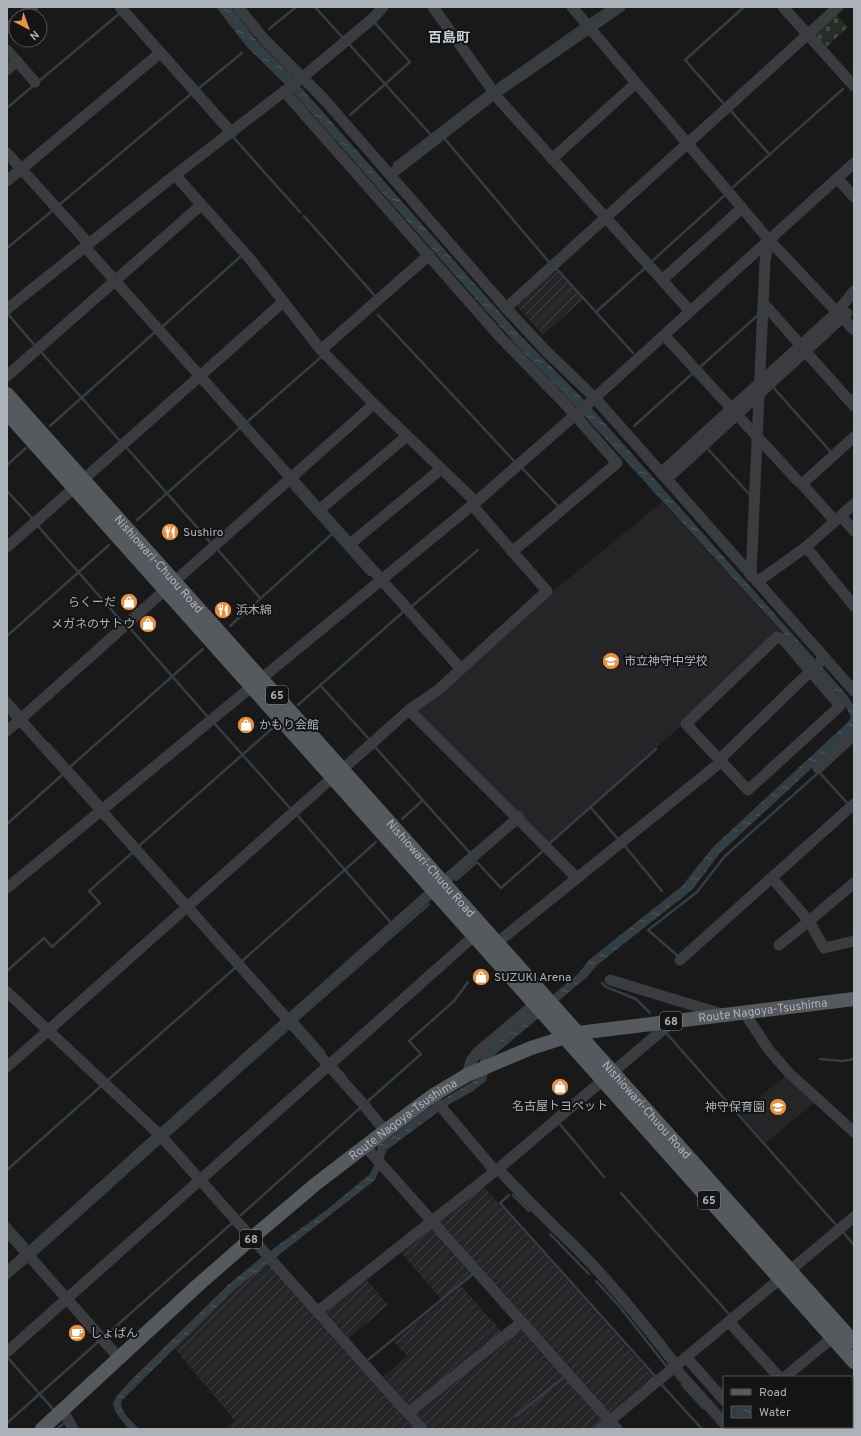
<svg xmlns="http://www.w3.org/2000/svg" width="861" height="1436" viewBox="0 0 861 1436" font-family="Overpass,'Noto Sans JP',sans-serif">
<style>
.built{fill:#252527}
.industrial{fill:url(#industrial-furrows)}
.cemetery{fill:url(#cemetery-stones)}
.water{fill:url(#water-ripples)}
.lines{fill:none;stroke-linecap:round;stroke-linejoin:round}
.stream{stroke:#323e43;stroke-width:2.5}
.minor{stroke:#3a3c3f;stroke-width:11}
.major{stroke:#56595e;stroke-width:14}
.labels{text-anchor:middle;stroke-width:4;stroke-linejoin:round;paint-order:stroke}
.shield{fill:#141415;stroke:#7e8388;stroke-width:1}
.shield-label{font-size:11px;font-weight:bold;fill:#acb2b9}
.poi-label{font-size:12px;fill:#acb2b9;stroke:#141415;text-anchor:start}
.street-label{font-size:12px;fill:#acb2b9;stroke:#141415}
.quarter-label{font-size:14px;font-weight:bold;fill:#ccd1d6;stroke:#141415}
</style>
<defs>
<pattern id="industrial-furrows" width="10" height="10" patternUnits="userSpaceOnUse"><rect width="10" height="10" fill="#252527"/><path d="M-1 1l2-2M0 10L10 0M9 11l2-2" fill="none" stroke="#424244"/></pattern>
<pattern id="cemetery-stones" width="16" height="16" patternUnits="userSpaceOnUse"><rect width="16" height="16" fill="#252d25"/><path d="M2 7V4a2 2 0 0 1 4 0v3zM10 15v-3a2 2 0 0 1 4 0v3z" fill="#424943"/></pattern>
<pattern id="water-ripples" width="26" height="14" patternUnits="userSpaceOnUse"><rect width="26" height="14" fill="#323e43"/><path d="M2 4q2-2 4 0t4 0M15 11q2-2 4 0t4 0" fill="none" stroke="#4d585c"/></pattern>
</defs>
<rect width="100%" height="100%" fill="#19191a"/>
<g class="built">
<polygon points="662,502 780,630 682,725 549,844 418,712 418,707 552,592"/>
<polygon points="787,1075 816,1101 766,1143 739,1113"/>
</g>
<g class="industrial">
<polygon points="555,268 583,299 543,335 515,304"/>
<polygon points="482,1185 655,1379 613,1413 608,1413 439,1223 439,1218"/>
<polygon points="428,1228 433,1229 474,1273 441,1299 400,1251"/>
<polygon points="269,1262 416,1429 226,1429 235,1421 174,1348 235,1289"/>
<polygon points="366,1279 388,1305 349,1338 327,1314 327,1310"/>
<polygon points="461,1286 502,1332 414,1404 408,1405 383,1377 407,1356 394,1342"/>
<polygon points="523,1328 603,1422 594,1429 429,1429 414,1412"/>
</g>
<polygon class="cemetery" points="835,14 848,27 825,48 814,34"/>
<path class="water" d="M216 7H231L258 42 295 78 299 85 520 335 586 402 846 694 854 706V729L720 853 692 890 597 965 587 977 491 1058 486 1081 473 1091 446 1106 387 1150 375 1180 235 1289 122 1400C118 1411 133 1422 139 1429H129L116 1413 113 1404 116 1397 131 1380 229 1284 262 1257 329 1208 370 1174 374 1166 378 1145 427 1109 478 1078 481 1054 578 974 589 960 682 886 713 847 848 722 851 717 846 707 787 637 578 409 520 349 292 91 247 47Z"/>
<g class="lines">
<g class="stream">
<polyline points="315,7 343,38"/>
<polyline points="589,20 609,7"/>
<polyline points="269,29 296,7"/>
<polyline points="349,44 431,135"/>
<polyline points="38,82 120,13"/>
<polyline points="497,85 582,25"/>
<polyline points="198,89 242,53"/>
<polyline points="724,104 685,60 744,7"/>
<polyline points="7,108 34,85"/>
<polyline points="730,110 770,155"/>
<polyline points="350,115 410,62 374,22"/>
<polyline points="235,135 233,137 300,212"/>
<polyline points="444,138 549,262"/>
<polyline points="394,164 487,92"/>
<polyline points="733,187 843,89"/>
<polyline points="59,205 191,94"/>
<polyline points="304,216 376,297"/>
<polyline points="7,248 52,211"/>
<polyline points="651,262 724,196"/>
<polyline points="556,268 633,353"/>
<polyline points="596,312 645,268"/>
<polyline points="9,313 8,314 36,347"/>
<polyline points="378,315 515,462"/>
<polyline points="162,327 241,256"/>
<polyline points="41,352 120,441"/>
<polyline points="699,368 758,315"/>
<polyline points="772,386 830,451"/>
<polyline points="851,396 854,394"/>
<polyline points="248,421 320,358"/>
<polyline points="50,426 155,332"/>
<polyline points="634,426 693,373"/>
<polyline points="126,447 211,543"/>
<polyline points="706,447 751,496"/>
<polyline points="7,465 26,448"/>
<polyline points="523,469 559,507"/>
<polyline points="291,487 369,575"/>
<polyline points="7,491 33,519"/>
<polyline points="137,520 240,428"/>
<polyline points="37,525 123,623"/>
<polyline points="218,550 260,598"/>
<polyline points="411,607 478,550"/>
<polyline points="230,626 332,534"/>
<polyline points="129,627 207,716"/>
<polyline points="7,636 109,545"/>
<polyline points="320,685 369,739"/>
<polyline points="7,697 20,711"/>
<polyline points="298,705 403,612 402,610"/>
<polyline points="215,724 290,808"/>
<polyline points="48,743 101,802"/>
<polyline points="375,747 471,854"/>
<polyline points="70,767 203,649"/>
<polyline points="591,808 618,839"/>
<polyline points="297,815 392,924"/>
<polyline points="402,819 423,800"/>
<polyline points="7,824 62,775"/>
<polyline points="550,843 656,749"/>
<polyline points="624,845 662,891"/>
<polyline points="139,846 275,726"/>
<polyline points="456,880 477,862 501,888 544,850"/>
<polyline points="679,957 648,930 697,892 725,856 819,772 849,805"/>
<polyline points="242,961 376,842"/>
<polyline points="7,971 44,938 52,947 100,903 89,891 132,853"/>
<polyline points="602,983 606,987 636,999 650,1013"/>
<polyline points="296,1020 324,1052"/>
<polyline points="295,1022 429,904"/>
<polyline points="667,1034 836,1225"/>
<polyline points="820,1059 842,1061 854,1059"/>
<polyline points="336,1066 345,1076"/>
<polyline points="108,1080 235,968"/>
<polyline points="367,1102 421,1054 409,1041 454,1001 468,982"/>
<polyline points="559,1123 604,1177"/>
<polyline points="168,1136 289,1028"/>
<polyline points="7,1170 100,1087"/>
<polyline points="621,1193 729,1314"/>
<polyline points="509,1195 500,1203 655,1376"/>
<polyline points="513,1195 529,1211"/>
<polyline points="241,1215 360,1108"/>
<polyline points="7,1222 29,1247"/>
<polyline points="843,1232 854,1245"/>
<polyline points="550,1234 589,1274"/>
<polyline points="34,1256 160,1143"/>
<polyline points="7,1279 29,1260"/>
<polyline points="596,1281 619,1306 667,1367"/>
<polyline points="105,1336 231,1224"/>
<polyline points="7,1357 53,1409"/>
<polyline points="369,1359 473,1274"/>
<polyline points="661,1384 702,1429"/>
<polyline points="682,1385 703,1408"/>
<polyline points="516,1416 564,1377"/>
<polyline points="7,1423 99,1341"/>
<polyline points="57,1429 64,1423"/>
</g>
<g class="minor">
<polyline points="120,7 231,132"/>
<polyline points="238,7 263,38 323,98 506,308 546,351 595,398 854,691"/>
<polyline points="433,7 495,94"/>
<polyline points="572,7 769,240 854,330"/>
<polyline points="783,7 854,86"/>
<polyline points="22,16 33,7"/>
<polyline points="7,28 16,21"/>
<polyline points="7,50 35,82"/>
<polyline points="7,70 17,61"/>
<polyline points="284,91 501,338 567,406 617,463 512,552"/>
<polyline points="494,94 690,311"/>
<polyline points="7,153 89,244"/>
<polyline points="552,159 636,83"/>
<polyline points="175,175 250,259 321,350 374,404 476,502"/>
<polyline points="390,175 494,94 620,7"/>
<polyline points="837,178 854,197"/>
<polyline points="7,181 160,53"/>
<polyline points="85,247 461,669"/>
<polyline points="662,280 742,208"/>
<polyline points="764,304 805,350"/>
<polyline points="506,308 838,7"/>
<polyline points="7,309 175,175 303,77 372,19 383,7"/>
<polyline points="664,335 796,479 802,484"/>
<polyline points="321,350 429,255"/>
<polyline points="805,351 854,406"/>
<polyline points="7,376 201,205"/>
<polyline points="661,473 837,312 854,291"/>
<polyline points="84,479 283,302"/>
<polyline points="667,479 847,313"/>
<polyline points="319,510 407,436"/>
<polyline points="841,516 854,531"/>
<polyline points="835,521 802,484 854,437"/>
<polyline points="350,544 441,469"/>
<polyline points="7,547 74,488"/>
<polyline points="806,547 854,606"/>
<polyline points="751,576 765,261 769,240"/>
<polyline points="175,581 374,404"/>
<polyline points="757,582 806,547 854,504"/>
<polygon points="777,637 783,639 840,706 748,790 686,724"/>
<polyline points="7,705 364,1105 385,1131"/>
<polyline points="409,710 577,878"/>
<polyline points="7,731 165,590"/>
<polyline points="720,759 824,658"/>
<polyline points="818,768 854,735"/>
<polyline points="343,769 409,710 438,690 547,591 472,505"/>
<polyline points="772,878 809,921 779,945"/>
<polyline points="854,883 809,921 824,948 854,941"/>
<polyline points="7,888 476,502 575,415 578,413 854,163"/>
<polyline points="498,942 722,761"/>
<polyline points="680,960 854,804"/>
<polyline points="610,980 722,1014"/>
<polyline points="7,992 160,1135 422,1429"/>
<polyline points="744,1012 769,1050 789,1073 854,1132"/>
<polyline points="7,1067 333,777"/>
<polyline points="613,1072 673,1021"/>
<polyline points="467,1075 471,1061 478,1052 535,1004"/>
<polyline points="432,1096 495,1171"/>
<polyline points="365,1146 617,1429"/>
<path d="M498 1169C519 1191 540 1213 562 1234 604 1274 641 1320 676 1365"/>
<polyline points="7,1231 119,1358"/>
<polyline points="7,1272 434,890 519,817"/>
<polyline points="318,1311 498,1169 603,1080"/>
<polyline points="729,1322 779,1377"/>
<polyline points="7,1352 474,936"/>
<polyline points="686,1357 724,1400"/>
<polyline points="674,1367 724,1423"/>
<polyline points="785,1377 832,1338"/>
<polyline points="63,1411 73,1429"/>
<polyline points="852,1412 854,1410"/>
<polyline points="408,1413 522,1322"/>
<polyline points="747,1427 749,1429"/>
<polyline points="600,1429 854,1217"/>
<polyline points="832,1429 834,1427"/>
</g>
<g class="major">
<path id="s1" d="M7 394 854 1342"/>
<polyline points="7,413 854,1362"/>
<path id="s2" d="M42 1429 197 1286 253 1237 317 1183 385 1131 432 1096 467 1075 531 1048 578 1033 854 999"/>
</g>
</g>
<defs>
<symbol id="restaurant-disc" viewBox="-11 -11 22 22"><circle r="9.5" fill="#e69245" stroke="#141415"/><path d="M-5-6h1v4h1v-4h1v4h1v-4h1v5L-1.5 .5V6h-2V.5L-5-1ZM5-6V6H3V1.5H1.5Q1.5-4 5-6Z" fill="#fff"/></symbol>
<symbol id="shop-disc" viewBox="-11 -11 22 22"><circle r="9.5" fill="#e69245" stroke="#141415"/><path d="M-5-2.5h2.3a2.7 3.5 0 0 1 5.4 0H5L5.5 6h-11ZM-1.5-2.5h3a1.5 2.3 0 0 0-3 0Z" fill="#fff"/></symbol>
<symbol id="school-disc" viewBox="-11 -11 22 22"><circle r="9.5" fill="#e69245" stroke="#141415"/><path d="M0-5L7-2L0 1L-7-2ZM-4 1L0 2.5L4 1V4Q0 6-4 4Z" fill="#fff"/></symbol>
<symbol id="cafe-disc" viewBox="-11 -11 22 22"><circle r="9.5" fill="#e69245" stroke="#141415"/><path d="M-5.5-4.5H6V0H3Q3 3.5 0 3.5H-2.5Q-5.5 3.5-5.5 0ZM3-3.2v2h1.7v-2ZM-6 4.5H4V6H-6Z" fill="#fff"/></symbol>
</defs>
<g fill-rule="evenodd">
<use href="#restaurant-disc" x="160" y="522" width="20" height="20"/>
<use href="#shop-disc" x="119" y="592" width="20" height="20"/>
<use href="#restaurant-disc" x="213" y="600" width="20" height="20"/>
<use href="#shop-disc" x="138" y="614" width="20" height="20"/>
<use href="#school-disc" x="601" y="651" width="20" height="20"/>
<use href="#shop-disc" x="236" y="715" width="20" height="20"/>
<use href="#shop-disc" x="471" y="967" width="20" height="20"/>
<use href="#shop-disc" x="550" y="1077" width="20" height="20"/>
<use href="#school-disc" x="768" y="1097" width="20" height="20"/>
<use href="#cafe-disc" x="67" y="1323" width="20" height="20"/>
</g>
<g class="labels">
<g class="shield">
<rect x="266" y="686" width="22" height="18" rx="3"/>
<rect x="660" y="1012" width="22" height="18" rx="3"/>
<rect x="698" y="1191" width="22" height="18" rx="3"/>
<rect x="240" y="1230" width="22" height="18" rx="3"/>
</g>
<g class="shield-label">
<text x="277" y="699">65</text>
<text x="671" y="1025">68</text>
<text x="709" y="1204">65</text>
<text x="251" y="1243">68</text>
</g>
<g class="poi-label">
<text x="183" y="536">Sushiro</text>
<text x="116" y="606" text-anchor="end">らくーだ</text>
<text x="236" y="614">浜木綿</text>
<text x="135" y="628" text-anchor="end">メガネのサトウ</text>
<text x="624" y="665">市立神守中学校</text>
<text x="259" y="729">かもり会館</text>
<text x="494" y="981">SUZUKI Arena</text>
<text x="560" y="1110" text-anchor="middle">名古屋トヨペット</text>
<text x="765" y="1111" text-anchor="end">神守保育園</text>
<text x="90" y="1337">しょぱん</text>
</g>
<g class="street-label">
<text dy="4" stroke="none"><textPath href="#s1" startOffset="228">Nishiowari-Chuou Road</textPath></text>
<text dy="4" stroke="none"><textPath href="#s1" startOffset="636">Nishiowari-Chuou Road</textPath></text>
<text dy="4" stroke="none"><textPath href="#s2" startOffset="859">Route Nagoya-Tsushima</textPath></text>
<text dy="4" stroke="none"><textPath href="#s1" startOffset="960">Nishiowari-Chuou Road</textPath></text>
<text dy="4" stroke="none"><textPath href="#s2" startOffset="476">Route Nagoya-Tsushima</textPath></text>
</g>
<g class="quarter-label">
<text x="449" y="42">百島町</text>
</g>
</g>
<rect width="861" height="1436" fill="none" stroke="#acb2b9" stroke-width="16"/>
<rect x="723" y="1376" width="130" height="52" fill="#141415" stroke="#515357"/>
<rect x="731" y="1389" width="20" height="6" fill="#56595e" stroke="#515357"/>
<text x="759" y="1396" font-size="12" fill="#acb2b9">Road</text>
<rect x="731" y="1406" width="20" height="12" fill="url(#water-ripples)" stroke="#515357"/>
<text x="759" y="1416" font-size="12" fill="#acb2b9">Water</text>
<g transform="translate(28 28) rotate(139)"><circle r="19" fill="#141415" stroke="#515357"/>
<path d="M0-3L7 15L0 10L-7 15Z" fill="#e69245"/>
<text y="-6" font-size="11" font-weight="bold" text-anchor="middle" fill="#acb2b9">N</text>
</g>
</svg>
